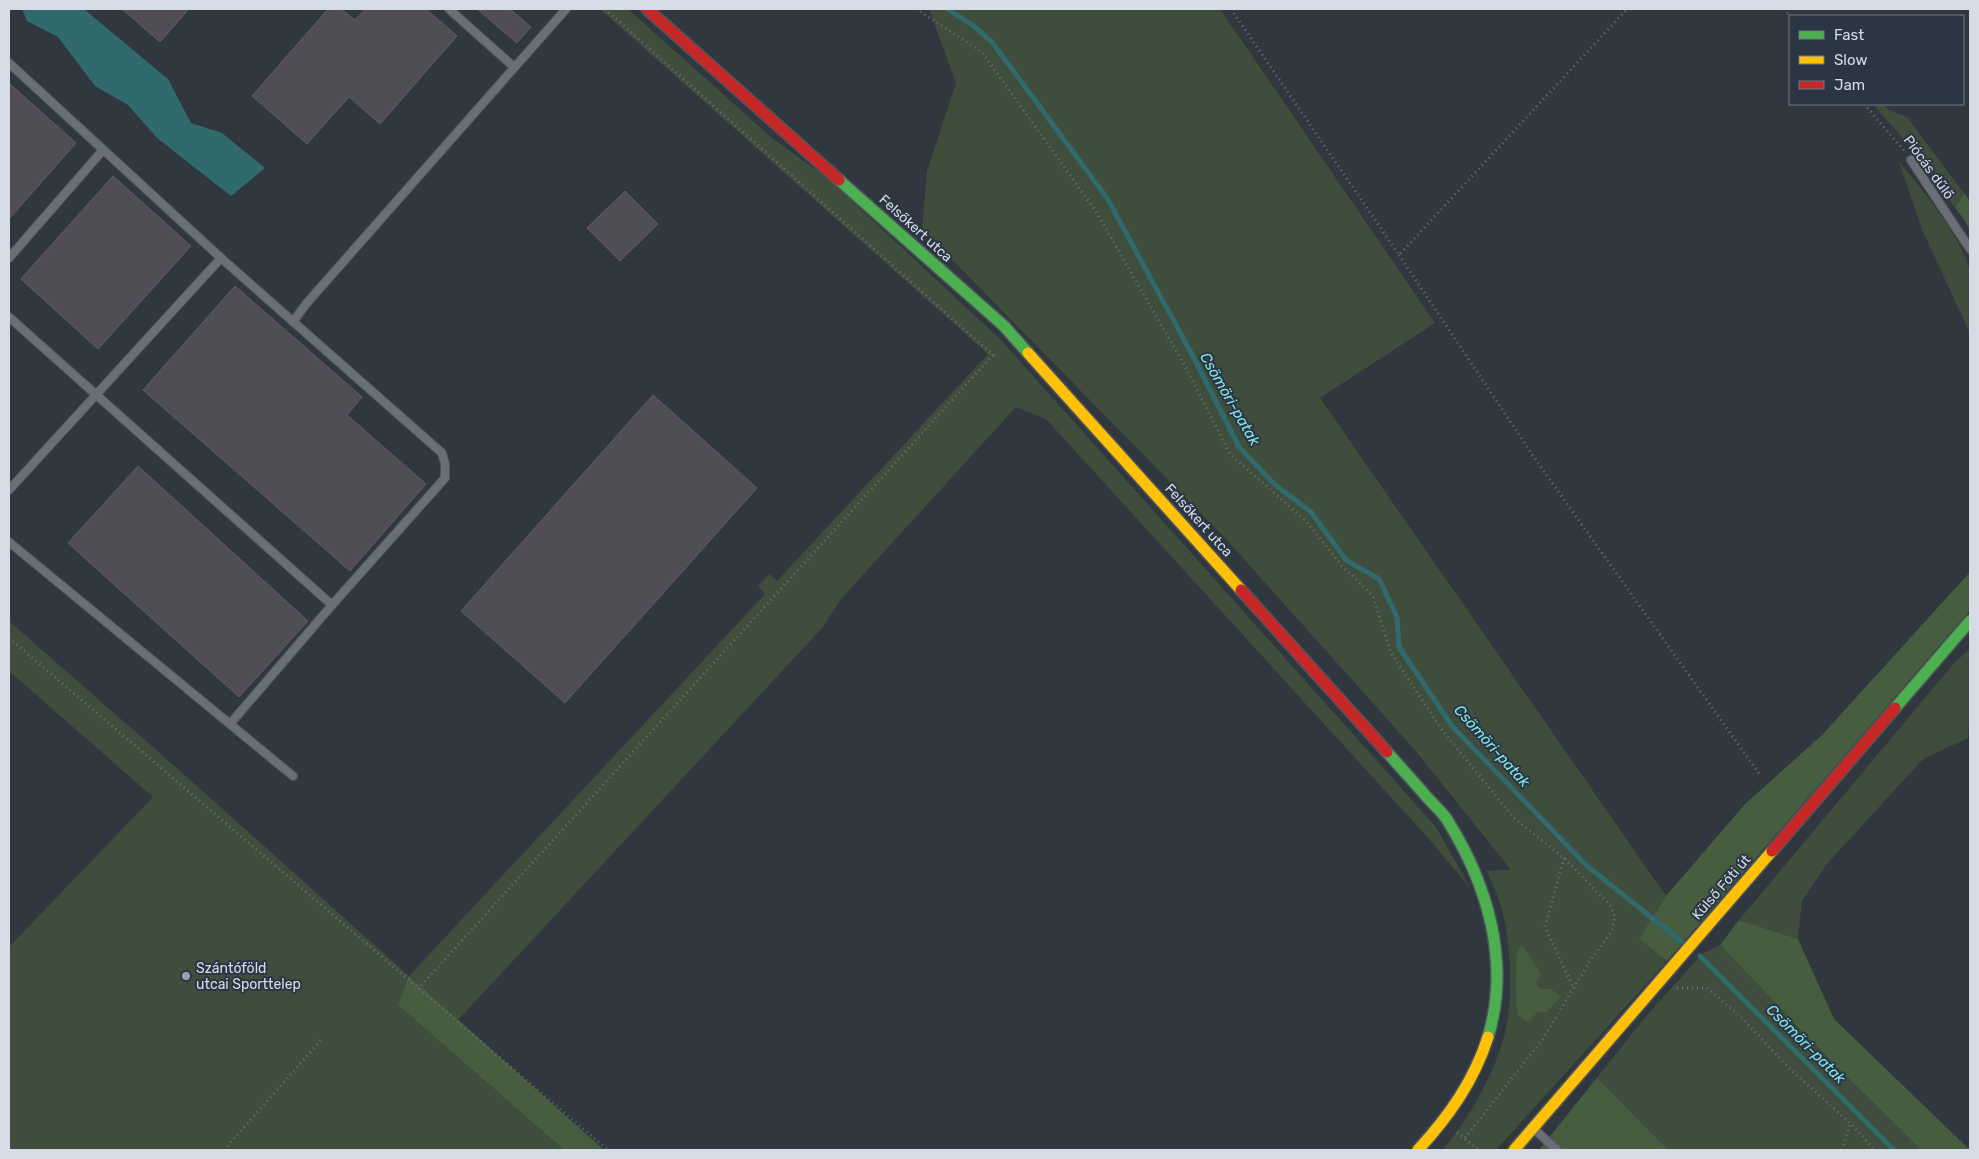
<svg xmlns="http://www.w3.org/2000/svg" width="1979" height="1159" viewBox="0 0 1979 1159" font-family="Rubik,sans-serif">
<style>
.green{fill:#3f4d3c}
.forest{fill:#465d40}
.water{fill:#316a6c}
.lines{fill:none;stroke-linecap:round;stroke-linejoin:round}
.stream{stroke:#316a6c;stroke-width:5}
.building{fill:#514d54;stroke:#5d5d62}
.lane-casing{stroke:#4e545b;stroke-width:10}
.fast-casing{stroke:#4e545b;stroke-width:14}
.slow-casing{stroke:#4e545b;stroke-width:14}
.jam-casing{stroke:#4e545b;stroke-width:14}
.path{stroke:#6b6f75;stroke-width:3;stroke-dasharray:1 4;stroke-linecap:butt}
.lane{stroke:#6a6f75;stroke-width:8}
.fast{stroke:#4caf50;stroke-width:11}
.slow{stroke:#ffc107;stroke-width:11}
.jam{stroke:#c62828;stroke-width:11}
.poi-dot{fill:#9ba2ab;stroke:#2a3644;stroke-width:2}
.labels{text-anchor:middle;stroke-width:4;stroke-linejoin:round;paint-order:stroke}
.street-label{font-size:14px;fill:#d5dce5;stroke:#2a3644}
.poi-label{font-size:14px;fill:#d5dce5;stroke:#2a3644;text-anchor:start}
.water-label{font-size:15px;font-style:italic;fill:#83e6e7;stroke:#2a3644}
</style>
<rect width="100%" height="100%" fill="#30373e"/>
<g class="green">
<polygon points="600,9 628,9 772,138 826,177 1000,339 1436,827 1471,889 1429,839 1046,419 1016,407 841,599 823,627 458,1020 409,977 398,1005 564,1150 9,1150 9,947 153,797 9,671 9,621 178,769 409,976 765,594 758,586 769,574 777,581 988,354"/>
<path d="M929 9H1220L1435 323 1320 398 1666 896 1640 939 1667 961 1496 1150H1442C1469 1120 1495 1072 1505 1033 1513 1000 1511 951 1504 918 1501 902 1493 886 1487 871L1511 870 1414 749 1226 539 922 229 927 171 956 83Z"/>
<polygon points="1873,104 1883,104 1889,110 1907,117 1964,193 1955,208 1910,147"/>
<path d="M1899 162C1921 188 1963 238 1970 272 1973 286 1970 317 1970 333L1923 232Z"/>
<polygon points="1970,649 1970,708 1968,738 1923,759 1826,865 1802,901 1798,939 1739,920 1955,662"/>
<polygon points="1720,945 1833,1063 1921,1150 1539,1150 1647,1015 1703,953"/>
</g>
<g class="forest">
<polygon points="1964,193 1970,201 1970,231 1964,219 1955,208"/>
<polygon points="1970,572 1970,610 1667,961 1639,939 1666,896 1745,804 1822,735"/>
<polygon points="1739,920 1798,939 1834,1019 1970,1150 1921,1150 1833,1063 1720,945"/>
<polygon points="1523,946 1541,974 1536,983 1540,989 1551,989 1561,997 1547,1012 1538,1012 1527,1022 1517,1014 1516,983 1517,950"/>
<polygon points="409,976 604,1150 564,1150 398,1005"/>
<polygon points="1597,1078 1668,1150 1539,1150"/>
</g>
<polygon class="water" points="22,9 84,9 168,79 191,123 222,133 265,168 231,196 157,138 128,105 95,86 58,37 27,21"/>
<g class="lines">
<g class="stream">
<polyline points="947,9 971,24 992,42 1107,198 1195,360 1239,447 1274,484 1311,512 1346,560 1379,579 1397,617 1399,647 1452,726 1587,866 1682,942"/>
<polyline points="1700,956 1894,1150"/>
</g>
</g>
<g class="building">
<polygon points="122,9 189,9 160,42"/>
<polygon points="328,9 341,9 355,20 365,9 426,9 457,36 380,124 349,97 307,144 252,96"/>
<polygon points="477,9 510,9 531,27 517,43"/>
<polygon points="9,83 76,143 9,219"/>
<polygon points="113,176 191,246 98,349 21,279"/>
<polygon points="625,191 658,224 620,261 587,228"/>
<polygon points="235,286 362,397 347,415 426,484 350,571 143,390"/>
<polygon points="653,395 757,488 565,703 461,611"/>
<polygon points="138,466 308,621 239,697 68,543"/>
</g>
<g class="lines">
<defs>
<g id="lane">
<polyline points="449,9 514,67"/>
<polyline points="9,63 221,258"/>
<polyline points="1911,160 1970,249"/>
<polyline points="9,258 103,150"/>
<polyline points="9,317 332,605 445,478 445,464 442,453 221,258 9,490"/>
<polyline points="293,322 306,304 566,9"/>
<polyline points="9,542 293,776"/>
<polyline points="230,724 332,605"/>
<polyline points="1534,1129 1557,1150"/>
</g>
<g id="fast">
<polyline points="839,180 1004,326 1028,353"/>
<polyline points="1895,708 1970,621"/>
<path d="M1387 752C1400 767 1413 781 1425 795 1432 803 1440 810 1446 818 1487 883 1511 961 1488 1037"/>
</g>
<g id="slow">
<polyline points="1028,353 1241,590"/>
<path d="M1418 1150C1449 1116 1474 1081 1488 1037"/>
<polyline points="1514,1150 1772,851"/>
</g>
<g id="jam">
<polyline points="647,9 839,180"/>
<polyline points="1241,590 1387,752"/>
<polyline points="1772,851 1895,708"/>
</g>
</defs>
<use href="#lane" class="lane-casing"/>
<use href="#fast" class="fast-casing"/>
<use href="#slow" class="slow-casing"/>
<use href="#jam" class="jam-casing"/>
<g class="path">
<polyline points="916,9 982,52 1097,213 1186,368 1230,454 1305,520 1343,567 1373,596 1391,653 1442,730 1514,818 1564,858 1610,905 1615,917 1612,931 1590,961 1542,1040 1465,1138"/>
<polyline points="1231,9 1399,255 1627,9"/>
<polyline points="1784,9 1790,17"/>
<polyline points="1864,104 1906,153"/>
<polyline points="1399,255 1538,463 1760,775"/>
<polyline points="9,638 608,1150"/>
<polyline points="1564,858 1545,927 1573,987"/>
<polyline points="1677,988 1707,988 1742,1018 1789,1068 1850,1123 1875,1150"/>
<polyline points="418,989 993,355 605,9"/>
<polyline points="1457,1133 1479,1150"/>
<polyline points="224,1150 322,1039"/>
<polyline points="1842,1150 1850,1123"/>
</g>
<use href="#lane" class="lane"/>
<use href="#fast" class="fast"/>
<use href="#slow" class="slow"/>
<use href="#jam" class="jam"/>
</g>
<circle class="poi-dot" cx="186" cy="976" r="5"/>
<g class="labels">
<g class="street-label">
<text transform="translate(1929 167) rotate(54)" y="5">Piócás dűlő</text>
<text transform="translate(916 228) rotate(42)" y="5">Felsőkert utca</text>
<text transform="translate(1199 520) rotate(48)" y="5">Felsőkert utca</text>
<text transform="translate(1721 887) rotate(-49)" y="5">Külső Fóti út</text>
</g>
<g class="poi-label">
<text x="196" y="973">Szántóföld<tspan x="196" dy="16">utcai Sporttelep</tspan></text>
</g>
<g class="water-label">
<text transform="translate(1230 399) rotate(60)" y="5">Csömöri-patak</text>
<text transform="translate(1492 746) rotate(48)" y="5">Csömöri-patak</text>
<text transform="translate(1806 1044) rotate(45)" y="5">Csömöri-patak</text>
</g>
</g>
<rect width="1979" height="1159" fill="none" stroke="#d5dce5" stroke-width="20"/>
<rect x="1789" y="15" width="175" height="90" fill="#2a3644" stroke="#6e7884"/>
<rect x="1799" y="31" width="25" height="8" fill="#4caf50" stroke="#6e7884"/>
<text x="1834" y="40" font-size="15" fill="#d5dce5">Fast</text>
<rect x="1799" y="56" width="25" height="8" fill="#ffc107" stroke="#6e7884"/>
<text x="1834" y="65" font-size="15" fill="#d5dce5">Slow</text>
<rect x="1799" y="81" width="25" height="8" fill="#c62828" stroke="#6e7884"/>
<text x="1834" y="90" font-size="15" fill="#d5dce5">Jam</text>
</svg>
